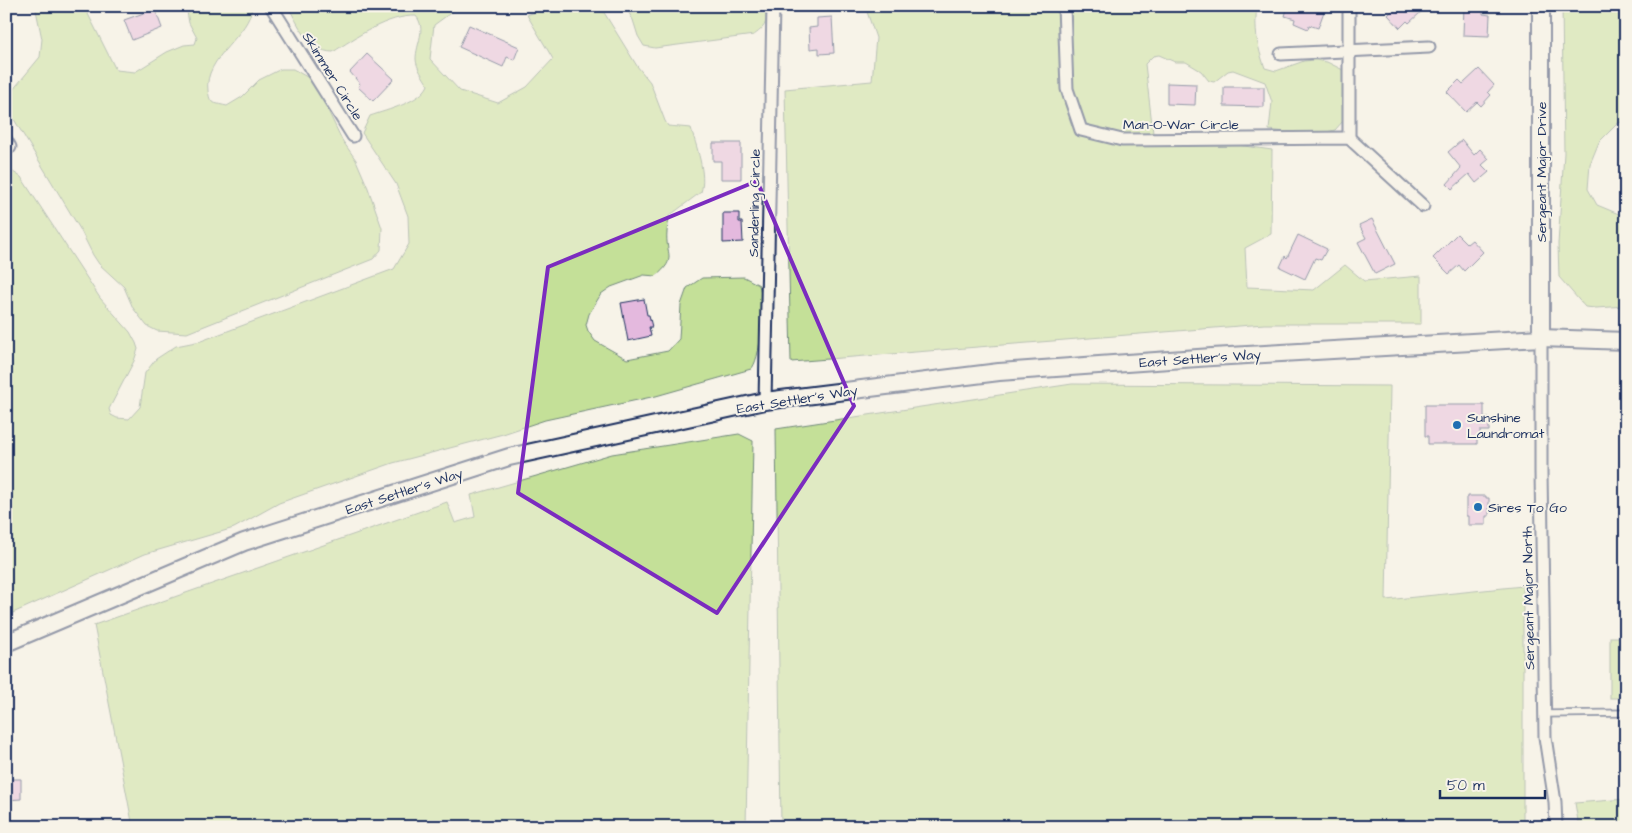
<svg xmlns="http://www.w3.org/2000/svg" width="1632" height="833" viewBox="0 0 1632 833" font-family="'Architects Daughter',sans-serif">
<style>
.green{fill:#c4e098;stroke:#70887b}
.building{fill:#e4b9de;stroke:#1b2f5e}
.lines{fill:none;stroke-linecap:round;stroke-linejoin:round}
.lane-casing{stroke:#1b2f5e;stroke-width:9}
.street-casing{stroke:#1b2f5e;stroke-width:15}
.secondary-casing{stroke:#1b2f5e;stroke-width:20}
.lane{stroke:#f7f3e8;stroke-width:5.5}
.street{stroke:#f7f3e8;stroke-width:11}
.secondary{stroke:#f7f3e8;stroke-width:16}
.marked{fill:none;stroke:#7b2cbf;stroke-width:4;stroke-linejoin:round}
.poi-dot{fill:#1f6fb2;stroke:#f7f3e8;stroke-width:2}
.labels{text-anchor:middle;stroke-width:4;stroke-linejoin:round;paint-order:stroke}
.street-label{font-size:14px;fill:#1b2f5e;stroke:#f7f3e8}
.poi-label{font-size:14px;fill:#1b2f5e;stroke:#f7f3e8;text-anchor:start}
</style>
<rect width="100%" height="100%" fill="#f7f3e8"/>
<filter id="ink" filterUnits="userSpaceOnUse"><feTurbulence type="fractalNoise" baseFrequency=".02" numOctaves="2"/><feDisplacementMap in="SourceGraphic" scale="10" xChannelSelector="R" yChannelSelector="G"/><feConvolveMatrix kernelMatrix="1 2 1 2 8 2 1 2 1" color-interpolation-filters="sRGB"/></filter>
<g filter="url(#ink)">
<g class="green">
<path d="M34 6H84L116 70 135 72 167 52 184 45 195 44 197 38 189 23 186 6H252C251 35 203 57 208 91 209 95 209 99 212 102 216 104 223 105 227 106L242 97 259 80 281 69H293L314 81 342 140 356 160 368 188 382 228 381 250 373 259 187 333 157 331 147 326 133 308 124 287 99 264 93 255 80 229 6 106V95L12 91 40 57 42 39 36 10Z"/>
<path d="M288 6H460L434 25 430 59 460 91 498 103 527 87 553 59 527 15 552 6H600L637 66 650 82 665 121 668 126 691 128C696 145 707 175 701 192L669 216C669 222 667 227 667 232 665 255 678 258 656 276L644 275 611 287 601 294 589 314 586 325 588 331 595 341 627 359 668 351 679 339 681 305 687 288 702 278 744 277 759 285C760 290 762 295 762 300 764 313 760 361 751 369L656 396 545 420 503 434 393 463 279 503 234 528 145 554 6 616V172L10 170 21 177 100 298 130 332 136 343 138 349 134 361 109 409 111 415 117 418 129 419 140 407 145 373 156 359 176 346 201 341 394 269 409 244 408 216 396 184 362 133 370 116C387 110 421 102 428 85 424 78 416 67 416 59 416 44 427 29 416 16 388 15 356 37 333 52 309 52 298 24 288 6Z"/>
<path d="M625 6H766C766 22 768 25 754 35L655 48 644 46 638 36 633 20Z"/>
<path d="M865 6H1257C1254 30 1257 46 1265 68L1276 71 1304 61 1315 60 1327 62 1343 70 1349 81 1350 92 1343 121 1335 130 1313 135 1269 130 1272 102 1265 82 1233 70 1228 71 1214 82 1209 81 1201 71 1186 62H1175L1159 55 1153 56 1145 64 1153 133 1272 150 1271 234 1245 248 1247 287 1314 290 1345 265 1364 281 1421 276V324H1264L791 362 785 89 872 81 876 38Z"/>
<polygon points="1562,6 1626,6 1626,121 1618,123 1599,142 1590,164 1588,189 1597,205 1626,217 1626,306 1596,308 1585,307 1559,277 1558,244 1564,153"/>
<polygon points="1072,384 1390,386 1386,600 1523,586 1523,827 781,827 776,429"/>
<polygon points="739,434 753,441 746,827 6,827 132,822 94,625 447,502 455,523 475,517 471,495 612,454"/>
<rect x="1610" y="637" width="16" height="61"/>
<polygon points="1626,799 1626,827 1579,827 1575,803"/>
</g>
<g class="building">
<polygon points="1288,6 1326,6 1318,28 1309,25 1308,29 1294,23 1295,19 1285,16"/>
<polygon points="1397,6 1415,6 1421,12 1409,23 1407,21 1400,28 1388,15"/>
<polygon points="1464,6 1483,6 1483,14 1490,15 1489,36 1463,35"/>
<polygon points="155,9 162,28 132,40 124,20"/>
<polygon points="832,17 834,53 819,54 819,48 810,49 809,28 817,27 817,18"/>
<polygon points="469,25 519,47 514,60 507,57 503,67 459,47"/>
<polygon points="367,54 394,79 373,101 358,87 360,84 350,72"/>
<polygon points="1479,69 1494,85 1488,92 1491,95 1481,106 1477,102 1466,112 1447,92 1459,80 1463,84"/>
<polygon points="1167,83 1196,84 1195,105 1167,104"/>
<polygon points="1224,87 1264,87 1264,107 1224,106"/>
<polygon points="1462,140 1474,155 1480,149 1489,159 1482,165 1489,172 1476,183 1469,174 1452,189 1447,184 1461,168 1448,152"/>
<polygon points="713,143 741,143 741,179 721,179 721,161 713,161"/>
<polygon points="723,213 739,213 739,222 742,222 743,242 723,243"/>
<polygon points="1372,219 1395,264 1375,274 1358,242 1366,238 1359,225"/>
<polygon points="1457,234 1467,244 1472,240 1483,252 1464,271 1459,265 1449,274 1433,258"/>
<polygon points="1298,235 1327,249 1321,260 1315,258 1305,279 1280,267 1285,256 1287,258"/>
<polygon points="644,299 647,315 649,315 652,327 649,327 651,336 628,341 621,303"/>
<polygon points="1425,405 1484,405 1484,418 1489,418 1489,431 1480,431 1480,436 1477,436 1477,444 1428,444 1428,436 1425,436"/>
<polygon points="1468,496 1486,496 1486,498 1489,498 1489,516 1486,516 1486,525 1468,525 1468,516 1466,516 1466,498 1468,498"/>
<polygon points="6,779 21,779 21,799 6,800"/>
</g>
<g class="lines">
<defs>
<polyline id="lane" points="1545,714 1626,713"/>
<g id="street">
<polyline points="271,6 353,136"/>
<polyline points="1064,6 1067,89 1081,130 1122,140 1349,138 1423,206"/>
<polyline points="1349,6 1349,138"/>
<polyline points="1281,54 1429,47"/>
<polyline points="6,140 10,147"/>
<polyline points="1541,338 1541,472 1545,737 1555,802 1556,827"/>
<polyline points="765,401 773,6"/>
</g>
<g id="secondary">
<polyline points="1541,338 1541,6"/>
<polyline points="6,643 244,542 509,457 765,401 999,372 1212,357 1541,338 1626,341"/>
</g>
</defs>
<use href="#lane" class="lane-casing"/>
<use href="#street" class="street-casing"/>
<use href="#secondary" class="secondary-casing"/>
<use href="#lane" class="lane"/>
<use href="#street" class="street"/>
<use href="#secondary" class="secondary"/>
</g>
</g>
<path d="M0 0H1632V833H0ZM757 181 854 406 717 613 518 493 548 267Z" fill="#f7f3e8" fill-opacity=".55" fill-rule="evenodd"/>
<path class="marked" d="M757 181 854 406 717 613 518 493 548 267Z"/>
<g class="poi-dot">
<circle cx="1457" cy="425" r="5"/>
<circle cx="1478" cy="507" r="5"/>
</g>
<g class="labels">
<g class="street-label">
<text transform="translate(333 76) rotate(58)" y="5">Skimmer Circle</text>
<text x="1181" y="129">Man-O-War Circle</text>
<text transform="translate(1541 172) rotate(-90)" y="5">Sergeant Major Drive</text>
<text transform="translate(754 203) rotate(-89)" y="5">Sanderling Circle</text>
<text transform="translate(1200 358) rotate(-4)" y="5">East Settler's Way</text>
<text transform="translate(797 399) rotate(-9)" y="5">East Settler's Way</text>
<text transform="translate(404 491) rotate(-18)" y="5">East Settler's Way</text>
<text transform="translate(1528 598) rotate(-91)" y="5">Sergeant Major North</text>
</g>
<g class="poi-label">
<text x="1467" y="422">Sunshine<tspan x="1467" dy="16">Laundromat</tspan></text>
<text x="1488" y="512">Sires To Go</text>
</g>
</g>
<rect width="1632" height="833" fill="none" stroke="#f7f3e8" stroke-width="25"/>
<rect x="12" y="12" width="1607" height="808" fill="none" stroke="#1b2f5e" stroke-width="2" filter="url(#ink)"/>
<path d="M1440 790v8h105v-8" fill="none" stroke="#1b2f5e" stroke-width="2.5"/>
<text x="1447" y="790" font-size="15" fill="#1b2f5e" stroke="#f7f3e8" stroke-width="4" paint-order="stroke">50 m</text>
</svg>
